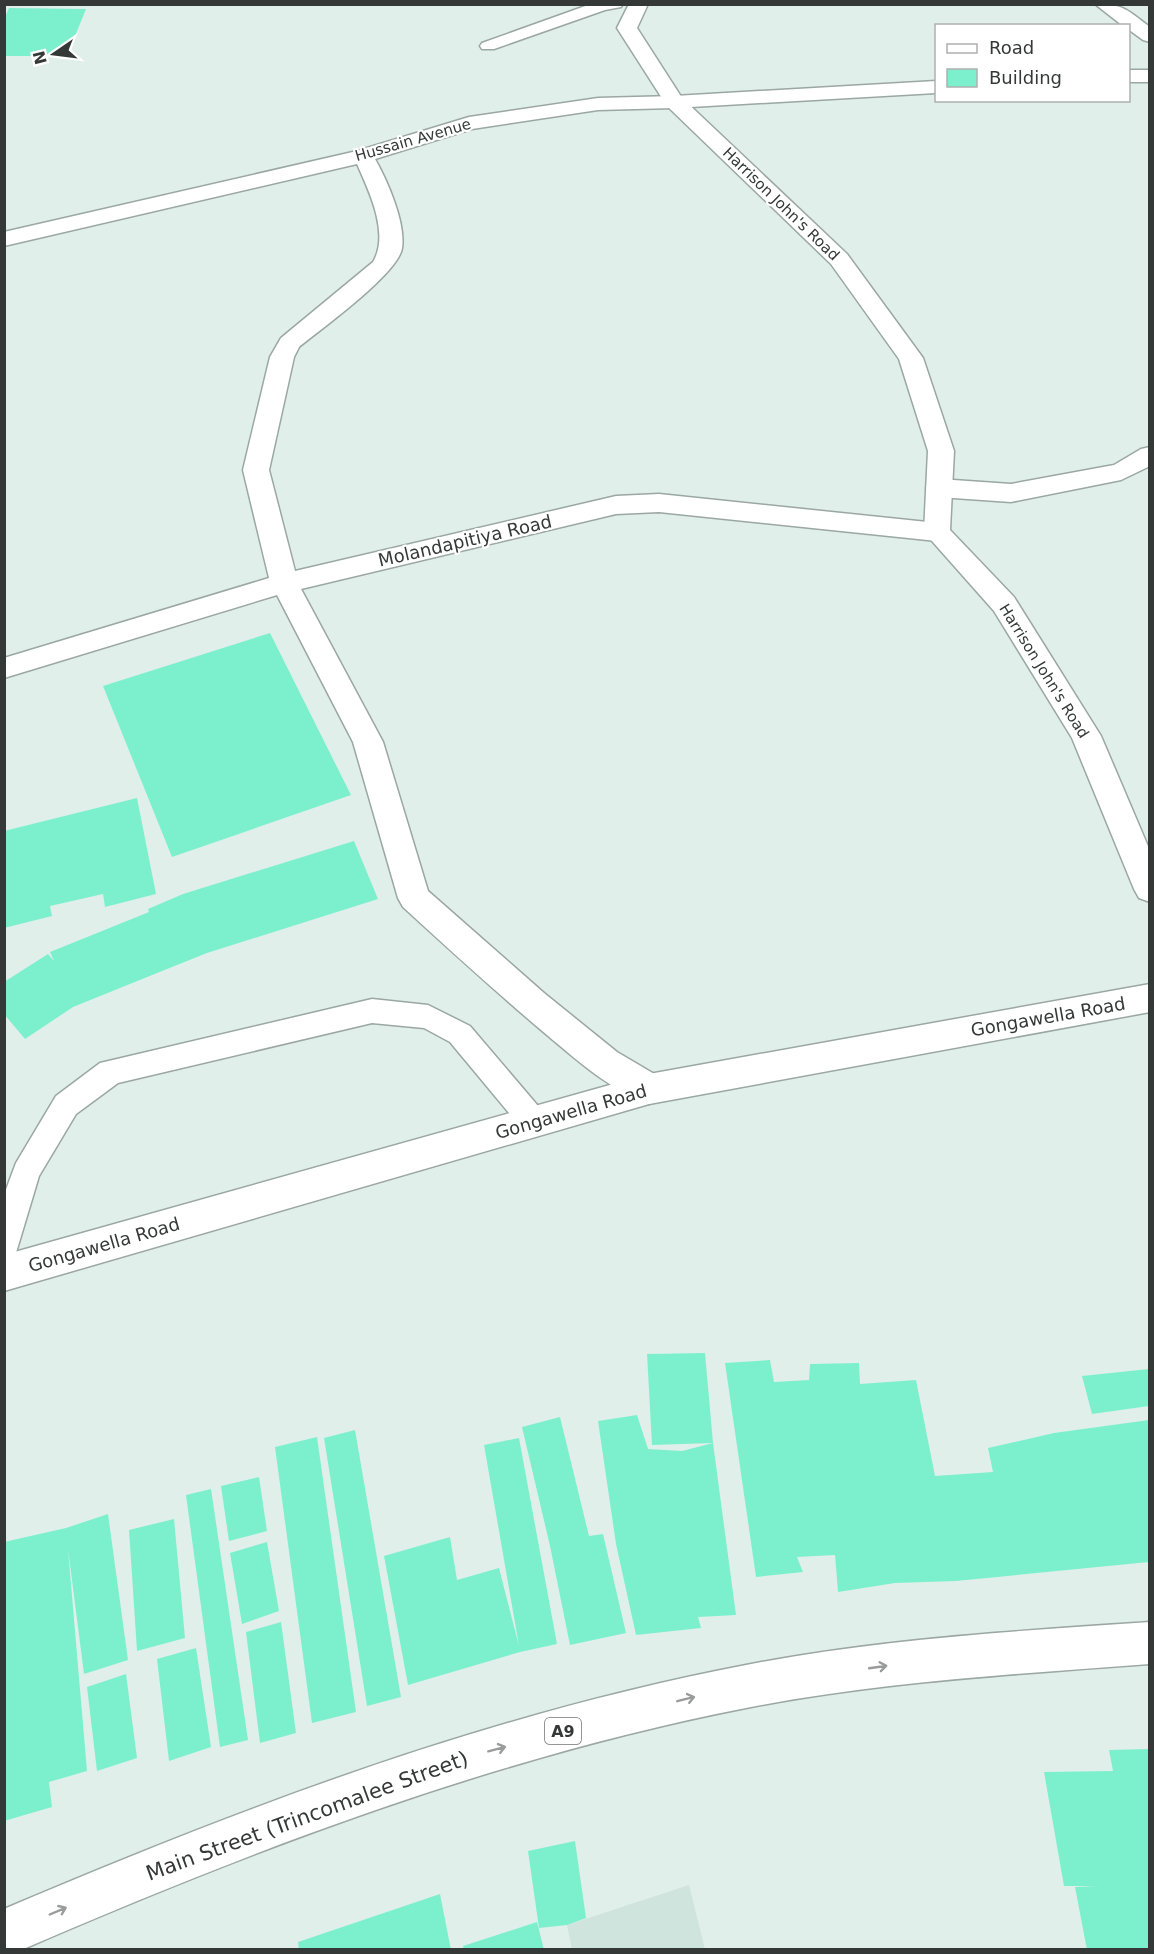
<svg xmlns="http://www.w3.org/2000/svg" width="1154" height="1954" viewBox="0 0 1154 1954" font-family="'DejaVu Sans',sans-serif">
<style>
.built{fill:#cee4dc}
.building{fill:#7cf0cd}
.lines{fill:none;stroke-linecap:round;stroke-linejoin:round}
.lane-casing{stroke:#9aa7a2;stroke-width:3}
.street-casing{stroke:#9aa7a2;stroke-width:3}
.secondary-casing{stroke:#9aa7a2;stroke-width:3}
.highway-casing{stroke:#9aa7a2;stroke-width:3}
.lane{fill:#fff;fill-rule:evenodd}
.street{fill:#fff;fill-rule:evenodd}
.secondary{fill:#fff;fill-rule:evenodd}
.highway{fill:#fff;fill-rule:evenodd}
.oneway{stroke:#9a9c9b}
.labels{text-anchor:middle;stroke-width:4.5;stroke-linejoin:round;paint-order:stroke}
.far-street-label{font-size:15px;fill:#343937;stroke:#fff}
.shield{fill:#fff;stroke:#717473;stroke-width:1.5}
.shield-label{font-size:16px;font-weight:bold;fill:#343937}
.street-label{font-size:18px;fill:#343937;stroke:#fff}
.near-street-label{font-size:21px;fill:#343937;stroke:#fff}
</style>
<rect width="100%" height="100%" fill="#e1efea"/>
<polygon class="built" points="689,1885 705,1949 572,1949 567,1925"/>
<g class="building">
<polygon points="9,8 86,9 67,56 5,56 5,17"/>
<polygon points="270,633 351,795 172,857 103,686"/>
<polygon points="137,798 156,894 105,907 103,894 50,906 52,916 4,928 4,831"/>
<polygon points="354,841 378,899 207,953 172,967 73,1007 25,1039 4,1014 4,982 48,954 54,961 50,952 149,912 148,909 183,894"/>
<polygon points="705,1353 713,1443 652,1445 647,1354"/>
<polygon points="770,1360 774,1382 809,1380 810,1364 859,1363 860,1384 916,1380 935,1476 993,1472 988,1448 1054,1433 1149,1420 1149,1562 956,1581 895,1583 838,1592 835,1555 797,1557 803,1572 756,1577 725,1363"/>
<polygon points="1149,1369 1149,1406 1092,1414 1082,1376"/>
<polygon points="637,1415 648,1449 682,1451 713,1443 736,1615 698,1617 701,1628 636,1635 616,1544 598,1421"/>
<polygon points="560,1417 589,1536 603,1534 626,1633 570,1645 550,1546 522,1427"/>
<polygon points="355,1430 401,1697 367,1706 324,1438"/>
<polygon points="317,1437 356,1712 312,1723 275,1447"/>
<polygon points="519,1438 557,1644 520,1652 408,1685 384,1556 450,1537 457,1580 499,1568 519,1646 484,1445"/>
<polygon points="259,1477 267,1531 229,1541 221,1486"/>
<polygon points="211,1489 248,1740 220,1747 186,1495"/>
<polygon points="108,1514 128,1660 84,1674 68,1549 87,1771 49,1782 52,1807 4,1821 4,1542 66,1528"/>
<polygon points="174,1519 185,1638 137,1651 129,1530"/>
<polygon points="267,1542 279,1611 242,1624 230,1553"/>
<polygon points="281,1622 296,1733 260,1743 246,1632"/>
<polygon points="196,1648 211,1747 169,1761 157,1659"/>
<polygon points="126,1674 137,1758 97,1771 87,1687"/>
<polygon points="1149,1749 1149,1950 1087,1950 1075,1887 1096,1886 1064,1886 1044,1772 1113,1771 1109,1750"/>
<polygon points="575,1841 586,1918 567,1925 539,1928 528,1851"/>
<polygon points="440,1894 451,1950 299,1950 298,1942"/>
<polygon points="537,1922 544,1950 464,1950 463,1946"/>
</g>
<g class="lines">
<defs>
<g id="lane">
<polygon points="591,4 623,4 621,7 605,10 494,49 482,49 480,46 482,43"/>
<polygon points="372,999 428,1005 470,1026 544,1113 548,1122 544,1131 534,1135 524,1131 450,1042 424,1028 372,1023 118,1083 76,1114 39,1176 15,1256 4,1260 4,1195 16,1163 56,1096 100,1063"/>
</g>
<g id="street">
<path d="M1095 4C1124 4 1127 10 1150 27V42L1143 40 1128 29V26H1123Z"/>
<rect x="1128" y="70" width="22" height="12"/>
<path d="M936 81V93L674 108 598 110 472 129 375 159C387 180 406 223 402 248 399 273 321 329 299 347L294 357 269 470 295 571 616 496 659 494 937 523 946 526 950 532 946 538 937 541 659 512 616 514 301 589 383 742 428 891 544 993 617 1052 661 1078 666 1089 661 1100 649 1104C610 1090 578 1061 547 1035 498 994 450 950 403 907L398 898 353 742 277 595 4 678V658L269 578 243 470 270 357 281 338 373 262C390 234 369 191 357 164L4 246V232L357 151 469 117 598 98 674 96Z"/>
<polygon points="1150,447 1150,466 1121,480 1011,502 939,497 930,494 926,488 930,482 939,479 1011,484 1114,465 1141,449"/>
</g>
<g id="secondary">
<polygon points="629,4 648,4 637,28 682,98 847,254 923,358 954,451 950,530 1014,597 1101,736 1150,851 1150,902 1139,898 1134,889 1072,738 994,611 924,532 928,451 899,359 831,264 667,106 617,28"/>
<polygon points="1150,984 1150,1012 649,1104 4,1291 4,1255 649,1074"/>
</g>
<path id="highway" d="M1150 1622V1664C1015 1674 879 1682 746 1708 496 1757 254 1849 21 1950H4V1909C243 1807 490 1714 746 1665 879 1639 1015 1631 1150 1622Z"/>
</defs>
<use href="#lane" class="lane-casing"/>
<use href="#street" class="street-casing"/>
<use href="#secondary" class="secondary-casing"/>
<use href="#highway" class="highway-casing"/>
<use href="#lane" class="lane"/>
<use href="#street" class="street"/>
<use href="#secondary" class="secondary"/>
<use href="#highway" class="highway"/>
</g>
<defs><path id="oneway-shaft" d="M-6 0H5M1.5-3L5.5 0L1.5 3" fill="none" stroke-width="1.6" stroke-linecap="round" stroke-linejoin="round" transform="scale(1.5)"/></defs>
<g class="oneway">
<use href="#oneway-shaft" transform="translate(878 1667) rotate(-8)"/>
<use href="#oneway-shaft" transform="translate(686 1699) rotate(-14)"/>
<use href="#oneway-shaft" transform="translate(497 1749) rotate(-15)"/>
<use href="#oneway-shaft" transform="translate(58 1911) rotate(-23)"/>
</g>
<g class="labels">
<g class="far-street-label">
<text transform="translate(413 140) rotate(-16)" y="5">Hussain Avenue</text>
<text transform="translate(781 204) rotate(44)" y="5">Harrison John's Road</text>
<text transform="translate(1044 671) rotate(58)" y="5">Harrison John's Road</text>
</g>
<rect class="shield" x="545" y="1718" width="36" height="26" rx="4.5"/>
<g class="shield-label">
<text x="563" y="1737">A9</text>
</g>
<g class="street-label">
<text transform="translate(465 541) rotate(-13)" y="6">Molandapitiya Road</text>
<text transform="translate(1048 1017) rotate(-10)" y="6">Gongawella Road</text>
<text transform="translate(571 1112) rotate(-16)" y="6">Gongawella Road</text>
<text transform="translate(104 1245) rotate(-16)" y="6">Gongawella Road</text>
</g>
<g class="near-street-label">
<text transform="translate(307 1816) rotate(-20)" y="7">Main Street (Trincomalee Street)</text>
</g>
</g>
<rect width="1154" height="1954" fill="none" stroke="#343937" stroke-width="12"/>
<rect x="935" y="24" width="195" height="78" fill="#ffffff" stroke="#aeb0af" stroke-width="1.5"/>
<rect x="947" y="44" width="30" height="9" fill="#ffffff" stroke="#aeb0af" stroke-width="1.5"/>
<text x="989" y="54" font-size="18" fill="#343937">Road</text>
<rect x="947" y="69" width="30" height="18" fill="#7cf0cd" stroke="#aeb0af" stroke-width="1.5"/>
<text x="989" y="84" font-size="18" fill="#343937">Building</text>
<g transform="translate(54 54) rotate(256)" stroke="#ffffff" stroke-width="4.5" paint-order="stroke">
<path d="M0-4.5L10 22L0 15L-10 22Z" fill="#343937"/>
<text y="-9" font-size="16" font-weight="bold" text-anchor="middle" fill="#343937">N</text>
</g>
</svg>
